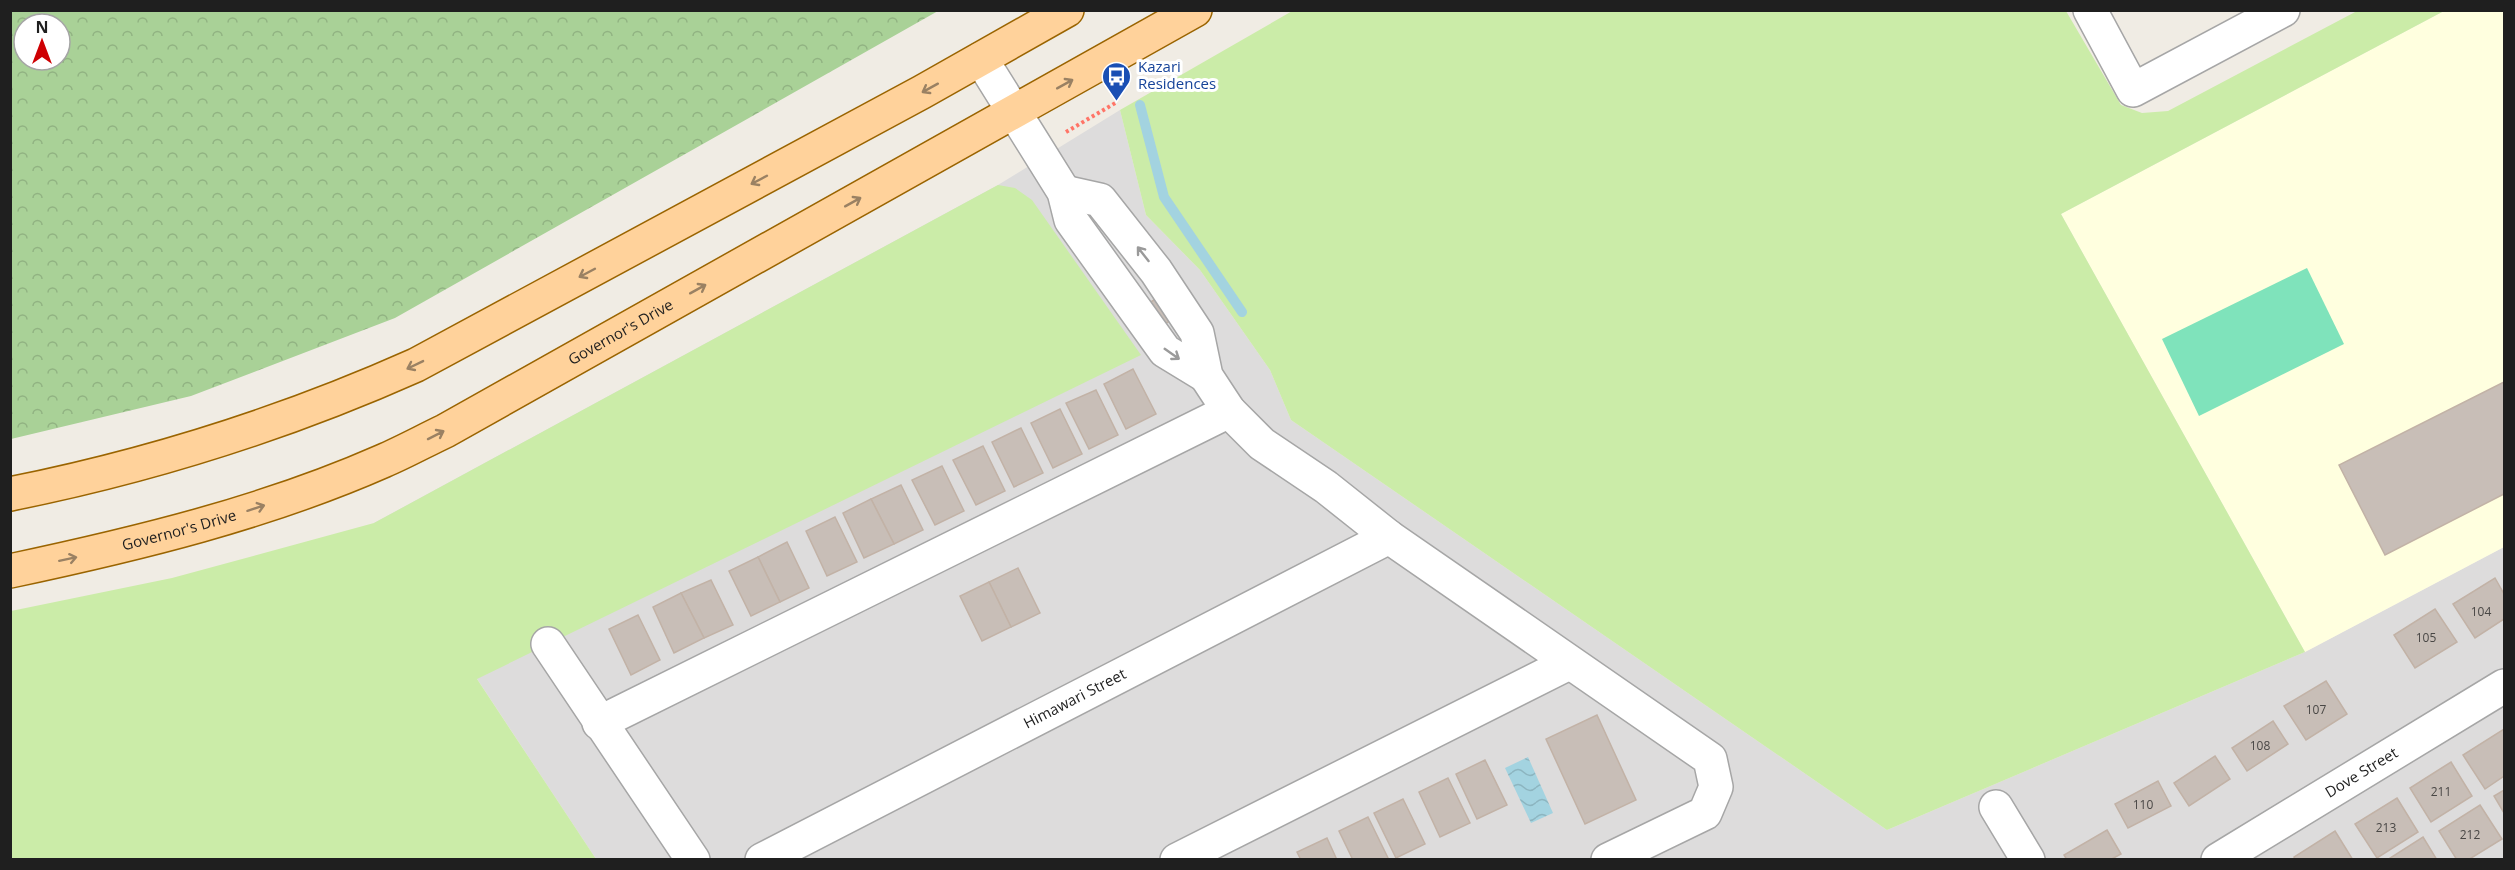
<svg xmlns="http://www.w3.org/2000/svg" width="2515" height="870" viewBox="0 0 2515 870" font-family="'Open Sans',sans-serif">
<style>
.residential{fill:#dddcdc}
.education{fill:#ffffdf}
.grass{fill:#cbeca8}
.forest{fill:url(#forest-crowns);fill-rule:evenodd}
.pitch{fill:#7fe3bb}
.water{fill:url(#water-waves)}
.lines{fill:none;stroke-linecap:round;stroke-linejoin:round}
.stream{stroke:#a3d3e0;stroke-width:10}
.building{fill:#c8beb7;stroke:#c2b2a6;stroke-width:1.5}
.minor-casing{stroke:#a6a6a6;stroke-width:36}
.major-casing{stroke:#9a6400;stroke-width:36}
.path{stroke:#ff7467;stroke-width:4;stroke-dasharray:3 3;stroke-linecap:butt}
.minor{stroke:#fff;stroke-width:33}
.major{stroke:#ffd29b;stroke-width:33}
.oneway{stroke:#9a8163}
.oneway2{stroke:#9a9a9a}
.labels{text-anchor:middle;stroke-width:6;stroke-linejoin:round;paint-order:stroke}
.number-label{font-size:12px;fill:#494745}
.transit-label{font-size:15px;fill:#164399;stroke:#fff;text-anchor:start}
.street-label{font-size:15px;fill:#1f1f1f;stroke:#fff}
</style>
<defs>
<pattern id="forest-crowns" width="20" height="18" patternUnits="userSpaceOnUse" patternTransform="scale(1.5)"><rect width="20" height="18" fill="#a9d197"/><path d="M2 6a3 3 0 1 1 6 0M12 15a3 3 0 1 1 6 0" fill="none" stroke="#91b382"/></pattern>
<pattern id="water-waves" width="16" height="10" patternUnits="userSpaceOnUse" patternTransform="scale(1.5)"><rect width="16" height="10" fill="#a3d3e0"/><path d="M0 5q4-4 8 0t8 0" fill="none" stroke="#8cb5c0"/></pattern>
</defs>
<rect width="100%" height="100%" fill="#f0ece4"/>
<polygon class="residential" points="1120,110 1146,215 1200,270 1270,370 1291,420 1887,830 2305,652 2504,547 2504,859 596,859 374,523 998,185"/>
<polygon class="education" points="2444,11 2504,11 2504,547 2305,652 2061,214"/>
<g class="grass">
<polygon points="1294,10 2066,11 2121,105 2142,113 2168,111 2357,11 2444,11 2061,214 2305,652 1887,830 1291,420 1270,370 1200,270 1146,215 1120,110"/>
<polygon points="998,185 1015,188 1032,200 1141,355 477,679 596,859 11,860 11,611 172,578 374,523"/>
</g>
<path class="forest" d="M10 11 11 10 938 11 395 318 191 396 11 439ZM24 24H60V60H24Z"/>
<polygon class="pitch" points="2307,268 2344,344 2199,416 2162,339"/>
<polygon class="water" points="1528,757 1553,813 1531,823 1505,768"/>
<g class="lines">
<polyline class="stream" points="1140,105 1164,197 1242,312"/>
</g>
<g class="building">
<polygon points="1162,295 1175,318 1163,325 1149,303"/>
<polygon points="1133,369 1156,414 1126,429 1104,384"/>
<polygon points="2504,382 2504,494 2385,555 2339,465"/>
<polygon points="1096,390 1118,435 1089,449 1066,403"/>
<polygon points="1060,409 1082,454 1053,468 1031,423"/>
<polygon points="1021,428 1043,473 1014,487 992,442"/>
<polygon points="983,446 1005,491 976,505 953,460"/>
<polygon points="942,466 964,511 935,525 912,480"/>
<polygon points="901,485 923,530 894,544 871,499"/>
<polygon points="871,499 894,544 864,558 843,513"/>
<polygon points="835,517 857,562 827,576 806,531"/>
<polygon points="787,542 809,588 780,602 758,557"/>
<polygon points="758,557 780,602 751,616 729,571"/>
<polygon points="1018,568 1040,613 1011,627 989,582"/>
<polygon points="2495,578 2504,594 2504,619 2475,638 2453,604"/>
<polygon points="711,580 733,625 704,638 681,593"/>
<polygon points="989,582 1011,627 982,641 960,596"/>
<polygon points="681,593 704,638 674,653 653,607"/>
<polygon points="2435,609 2457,642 2415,668 2394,635"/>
<polygon points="638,615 660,660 631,675 609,629"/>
<polygon points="2326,681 2347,714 2306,740 2284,706"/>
<polygon points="1597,715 1636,800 1585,824 1546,739"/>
<polygon points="2273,721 2288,744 2247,771 2232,748"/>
<polygon points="2504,729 2504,776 2485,789 2463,755"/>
<polygon points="2215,756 2230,779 2189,806 2174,783"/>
<polygon points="1485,760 1507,805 1477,819 1456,774"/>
<polygon points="2451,762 2472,796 2431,822 2410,788"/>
<polygon points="1448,778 1470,823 1440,837 1419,792"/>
<polygon points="2158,781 2171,806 2128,828 2115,804"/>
<polygon points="2504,790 2504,813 2494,796"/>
<polygon points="2397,798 2418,832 2377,858 2355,824"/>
<polygon points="1403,799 1425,844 1396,858 1374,813"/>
<polygon points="2480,805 2502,839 2468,860 2457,860 2439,831"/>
<polygon points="1368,817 1389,860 1353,860 1339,831"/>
<polygon points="2107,830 2121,854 2110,860 2067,860 2064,855"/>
<polygon points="2335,831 2353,860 2295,860 2294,857"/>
<polygon points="2423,837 2437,860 2387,860"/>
<polygon points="1327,838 1337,860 1301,860 1297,852"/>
</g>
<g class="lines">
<defs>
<g id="minor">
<polyline points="2090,10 2133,90 2283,10"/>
<polyline points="981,59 1064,192 1071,220 1165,351 1206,376"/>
<polyline points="1064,192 1100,200 1156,271 1197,333 1206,376 1229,411 1262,444 1326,487 1389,537 1710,759 1716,787 1705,813 1608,860"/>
<polyline points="548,644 693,860"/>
<polyline points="599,723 1229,411"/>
<polyline points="1996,807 2028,860"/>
<path id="s1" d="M762 860 1389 537"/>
<polyline points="1177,860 1569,663"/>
<path id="s2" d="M2218 860 2504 686"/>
</g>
<g id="major">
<path d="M10 494C150 466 286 423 416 365L922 92 1067 10"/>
<path id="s3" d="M10 571C137 544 265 513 383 461 404 452 424 441 445 431L1195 10"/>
</g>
</defs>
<use href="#minor" class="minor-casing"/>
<use href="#major" class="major-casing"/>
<polyline class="path" points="1066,132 1117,102"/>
<use href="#minor" class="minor"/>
<use href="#major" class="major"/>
</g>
<defs><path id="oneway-shaft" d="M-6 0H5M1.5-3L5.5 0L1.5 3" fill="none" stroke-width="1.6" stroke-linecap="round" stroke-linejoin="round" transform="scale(1.5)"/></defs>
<g class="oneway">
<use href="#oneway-shaft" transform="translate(1065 84) rotate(-29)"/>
<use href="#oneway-shaft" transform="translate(930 88) rotate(151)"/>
<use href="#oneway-shaft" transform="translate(759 180) rotate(152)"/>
<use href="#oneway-shaft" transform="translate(853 202) rotate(-29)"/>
<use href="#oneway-shaft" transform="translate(587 273) rotate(152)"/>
<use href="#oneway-shaft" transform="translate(698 289) rotate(-29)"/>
<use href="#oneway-shaft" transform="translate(415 365) rotate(154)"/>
<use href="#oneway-shaft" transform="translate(436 435) rotate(-27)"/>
<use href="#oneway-shaft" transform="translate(256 508) rotate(-18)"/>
<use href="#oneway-shaft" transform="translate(68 559) rotate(-12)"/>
</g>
<g class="oneway2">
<use href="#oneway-shaft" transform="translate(1143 254) rotate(-128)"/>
<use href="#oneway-shaft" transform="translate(1172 354) rotate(35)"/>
</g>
<defs>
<symbol id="bus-pin" viewBox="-11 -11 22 30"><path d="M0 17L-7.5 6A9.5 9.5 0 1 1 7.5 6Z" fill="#1a4fb4" stroke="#fff"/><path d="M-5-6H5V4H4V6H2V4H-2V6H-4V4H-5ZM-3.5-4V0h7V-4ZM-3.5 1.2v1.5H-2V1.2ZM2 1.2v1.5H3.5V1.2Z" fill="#fff"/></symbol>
</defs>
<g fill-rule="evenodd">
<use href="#bus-pin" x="1100" y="60" width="33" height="45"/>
</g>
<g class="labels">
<g class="number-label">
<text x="2481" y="616">104</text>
<text x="2426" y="642">105</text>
<text x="2316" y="714">107</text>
<text x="2260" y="750">108</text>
<text x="2441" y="796">211</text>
<text x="2143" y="809">110</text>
<text x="2386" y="832">213</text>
<text x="2470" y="839">212</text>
</g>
<g class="transit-label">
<text x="1138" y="72">Kazari<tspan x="1138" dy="17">Residences</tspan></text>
</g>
<g class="street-label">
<text dy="5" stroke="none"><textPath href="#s3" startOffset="660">Governor's Drive</textPath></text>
<text dy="5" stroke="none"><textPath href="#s3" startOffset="174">Governor's Drive</textPath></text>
<text dy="5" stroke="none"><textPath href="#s1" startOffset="352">Himawari Street</textPath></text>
<text dy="5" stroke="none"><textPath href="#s2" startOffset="168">Dove Street</textPath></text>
</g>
</g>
<rect width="2515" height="870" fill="none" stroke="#1f1f1f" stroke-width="24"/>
<g transform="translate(42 42)"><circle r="28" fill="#ffffff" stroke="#a5a5a5" stroke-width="1.5"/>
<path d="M0-4.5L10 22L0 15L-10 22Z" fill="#ce0003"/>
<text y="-9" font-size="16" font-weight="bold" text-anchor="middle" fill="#1f1f1f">N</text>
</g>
</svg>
